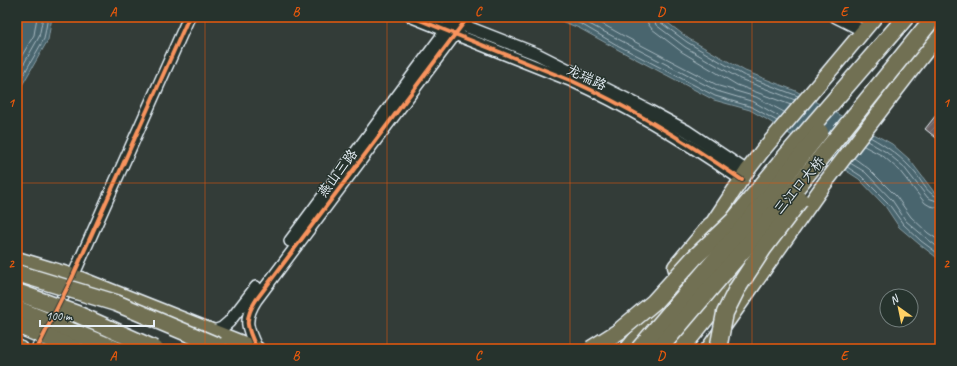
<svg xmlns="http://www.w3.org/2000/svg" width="957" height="366" viewBox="0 0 957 366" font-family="Caveat,'LXGW WenKai TC',sans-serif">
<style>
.water{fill:#48656e;stroke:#889da5}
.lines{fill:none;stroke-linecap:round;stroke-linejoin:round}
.shore{stroke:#a8b9c1;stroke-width:1}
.building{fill:url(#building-hatch);stroke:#e8f1f8}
.minor-casing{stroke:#e8f1f8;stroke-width:14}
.major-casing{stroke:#e8f1f8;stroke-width:17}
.highway-casing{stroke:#e8f1f8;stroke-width:19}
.minor{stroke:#26332d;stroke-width:11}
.major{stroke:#716f52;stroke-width:14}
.highway{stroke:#716f52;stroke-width:16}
.major-bridge-casing{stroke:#e8f1f8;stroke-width:17;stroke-linecap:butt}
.highway-bridge-casing{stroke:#e8f1f8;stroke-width:19;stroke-linecap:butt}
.major-bridge{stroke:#716f52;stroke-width:14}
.highway-bridge{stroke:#716f52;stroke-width:16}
.cycleway-casing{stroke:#26332d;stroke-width:6}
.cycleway{stroke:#f8935d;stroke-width:4}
.grid{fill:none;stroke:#e8590c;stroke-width:1;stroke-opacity:0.55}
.labels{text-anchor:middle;stroke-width:3;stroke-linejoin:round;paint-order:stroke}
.street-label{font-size:14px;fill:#e8f1f8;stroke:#26332d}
.neatline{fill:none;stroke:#e8590c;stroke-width:1.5}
.grid-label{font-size:13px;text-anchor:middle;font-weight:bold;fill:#e8590c}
</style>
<defs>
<pattern id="building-hatch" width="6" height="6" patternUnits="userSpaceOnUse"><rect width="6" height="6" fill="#685e62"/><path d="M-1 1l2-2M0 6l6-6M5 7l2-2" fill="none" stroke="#7e7679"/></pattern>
</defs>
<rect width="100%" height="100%" fill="#333c38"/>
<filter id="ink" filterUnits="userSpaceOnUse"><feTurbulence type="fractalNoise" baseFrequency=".025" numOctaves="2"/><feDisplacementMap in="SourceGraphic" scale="8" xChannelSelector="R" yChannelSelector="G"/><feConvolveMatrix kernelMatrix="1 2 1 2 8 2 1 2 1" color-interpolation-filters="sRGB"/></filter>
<g filter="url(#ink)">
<g class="water">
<polygon points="17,17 52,17 48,40 17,94"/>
<polygon points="551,17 660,17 689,39 745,71 796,91 892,144 909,159 934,192 940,193 940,260 919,244 899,227 885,206 859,179 766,119 750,110 714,100 615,48 579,28"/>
</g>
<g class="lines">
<g class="shore">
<polyline points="562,17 581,24 617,45 715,96 752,107 777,121"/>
<polyline points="576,17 717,91 754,102 780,117"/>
<polyline points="590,17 622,35 719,86 756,97 784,112"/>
<polyline points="647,17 648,24 652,29 682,52 737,85 791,105"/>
<polyline points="653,17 656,25 685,47 740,79 795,100"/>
<polyline points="658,17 660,22 687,42 743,75 798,96"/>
<polyline points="17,64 34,35 37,17"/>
<polyline points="17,76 39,37 43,17"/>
<polyline points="17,86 44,39 48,17"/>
<path d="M870 137C888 147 903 158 916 174 923 183 928 196 940 197"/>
<polyline points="867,141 886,152 903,166 928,198 940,202"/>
<polyline points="864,146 883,156 899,170 925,203 930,206 940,208"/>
<polyline points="854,158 869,169 896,196 911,217 928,233 940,241"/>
<polyline points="850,163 865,172 892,200 906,221 925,237 940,249"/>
<polyline points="847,167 861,176 888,203 903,224 921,241 940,255"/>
</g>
</g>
<polygon class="building" points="940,110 940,141 925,129"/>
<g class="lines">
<defs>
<g id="minor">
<path d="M412 17 572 81C632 108 688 143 742 180"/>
<polyline points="442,17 537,54 650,111 687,131 747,171"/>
<polyline points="836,17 864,31"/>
<polyline points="290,241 456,17"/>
<polyline points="55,313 73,276 189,17"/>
<polyline points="211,332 222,328 229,322 256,287"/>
<polyline points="37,349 46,331"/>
<path d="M257 349C247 328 243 320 256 300L468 17"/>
</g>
<g id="major">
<polyline points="834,66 875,17"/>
<polyline points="890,98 940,33"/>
<polyline points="704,236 747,171 763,150"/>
<polyline points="17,259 73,276 257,349"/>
<polyline points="627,349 650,321 668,294"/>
<polyline points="708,349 825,183"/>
</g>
<g id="highway">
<polyline points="676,267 710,226"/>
<polyline points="17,348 19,349"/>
<polyline points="681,349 739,277"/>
</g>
</defs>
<use href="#minor" class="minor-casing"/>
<use href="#major" class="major-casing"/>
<use href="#highway" class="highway-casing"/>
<use href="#minor" class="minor"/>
<use href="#major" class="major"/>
<use href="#highway" class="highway"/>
<defs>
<g id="major-bridge">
<polyline points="763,150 834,66"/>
<polyline points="825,183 890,98"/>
</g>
<g id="highway-bridge">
<polyline points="17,273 116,303 218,346"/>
<polyline points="17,292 77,314 155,349"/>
<polyline points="17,309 115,349"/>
<polyline points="17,325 75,349"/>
<polyline points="591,349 618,332 654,302 694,258 733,221 786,156 906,17"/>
<polyline points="639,349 773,192 820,132"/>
<polyline points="659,349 792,193 934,17"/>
<polyline points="718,349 725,313 737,289 763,249 800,200"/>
</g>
</defs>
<use href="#major-bridge" class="major-bridge-casing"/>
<use href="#highway-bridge" class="highway-bridge-casing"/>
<use href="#major-bridge" class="major-bridge"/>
<use href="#highway-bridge" class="highway-bridge"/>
<defs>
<g id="cycleway">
<path d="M412 17 572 81C632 108 688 143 742 180"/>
<polyline points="37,349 73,276 189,17"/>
<path d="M257 349C247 328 243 320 256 300L468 17"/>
</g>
</defs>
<use href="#cycleway" class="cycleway-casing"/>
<use href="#cycleway" class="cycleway"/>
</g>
</g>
<path class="grid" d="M205 17V349M387 17V349M570 17V349M752 17V349M17 183H940"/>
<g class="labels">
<g class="street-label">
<text transform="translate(587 77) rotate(25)" y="5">龙瑞路</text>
<text transform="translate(337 173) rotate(-53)" y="5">燕山三路</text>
<text transform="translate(799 185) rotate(-50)" y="5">三江口大桥</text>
</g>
</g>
<rect width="957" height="366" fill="none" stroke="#26332d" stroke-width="44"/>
<g transform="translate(899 308) rotate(327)"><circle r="19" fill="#26332d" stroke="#747f7e"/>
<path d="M0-3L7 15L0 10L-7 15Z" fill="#ffd166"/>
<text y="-6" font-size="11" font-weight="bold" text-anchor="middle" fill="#e8f1f8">N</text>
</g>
<path d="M40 320v6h114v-6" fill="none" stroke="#e8f1f8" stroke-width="2"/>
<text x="46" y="320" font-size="12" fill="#e8f1f8" stroke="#26332d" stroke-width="3" paint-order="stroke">100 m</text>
<rect x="22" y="22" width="913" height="322" class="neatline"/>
<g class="grid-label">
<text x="113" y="16">A</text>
<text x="296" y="16">B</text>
<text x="478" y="16">C</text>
<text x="661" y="16">D</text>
<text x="844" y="16">E</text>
<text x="11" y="107">1</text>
<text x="946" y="107">1</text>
<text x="11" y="268">2</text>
<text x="946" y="268">2</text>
<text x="113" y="360">A</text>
<text x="296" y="360">B</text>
<text x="478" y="360">C</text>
<text x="661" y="360">D</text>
<text x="844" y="360">E</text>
</g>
</svg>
